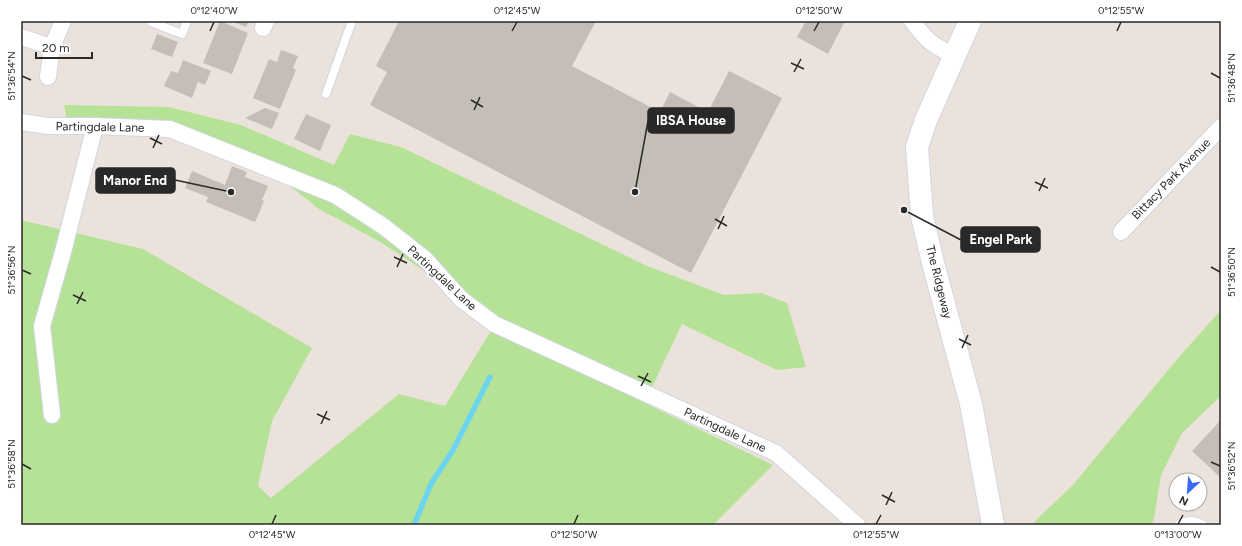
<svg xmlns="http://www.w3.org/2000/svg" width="1242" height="546" viewBox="0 0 1242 546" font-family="Figtree,sans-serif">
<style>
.green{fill:#b6e297}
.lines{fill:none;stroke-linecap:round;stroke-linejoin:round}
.stream{stroke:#6dd4ed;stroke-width:5.5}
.building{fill:#c4beb6}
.lane-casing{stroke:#d0d5e2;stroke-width:10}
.street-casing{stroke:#d0d5e2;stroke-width:18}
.secondary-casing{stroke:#d0d5e2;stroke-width:24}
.lane{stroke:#fff;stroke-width:8}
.street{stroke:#fff;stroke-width:16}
.secondary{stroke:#fff;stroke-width:22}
.ticks{fill:none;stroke:#292929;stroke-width:1.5}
.labels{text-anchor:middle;stroke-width:3.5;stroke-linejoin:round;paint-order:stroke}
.street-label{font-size:12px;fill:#292929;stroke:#fff}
.leader{fill:none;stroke:#292929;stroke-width:1.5}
.callout-dot{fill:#292929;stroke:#fff;stroke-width:1.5}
.callout{fill:#292929;stroke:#292929;stroke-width:1.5}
.callout-label{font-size:13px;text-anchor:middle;font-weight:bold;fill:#fff}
.neatline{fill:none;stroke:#292929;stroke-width:1.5}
.ticks-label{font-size:10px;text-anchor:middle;fill:#292929}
</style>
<rect width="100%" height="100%" fill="#ebe3db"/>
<g class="green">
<polygon points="64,105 169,107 241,125 334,165 350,134 401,147 645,265 724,295 761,293 787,303 806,367 777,370 682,324 652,387 500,321 382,243 319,209 281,179 212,140 67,120"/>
<polygon points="21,220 143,249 312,348 272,421 258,486 271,498 399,394 445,406 492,329 773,465 713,525 21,525"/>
<polygon points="1221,310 1221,396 1182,433 1161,475 1154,519 1151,525 1033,525 1037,519 1073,485 1179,357"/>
</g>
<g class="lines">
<polyline class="stream" points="414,525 431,484 453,450 490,377"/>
</g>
<g class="building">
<polygon points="220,21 248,33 232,74 203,63"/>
<polygon points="231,21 249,21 246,27"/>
<polygon points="399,21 596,21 572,66 660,112 670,92 708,112 729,71 782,98 691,273 370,105 387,72 376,66"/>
<polygon points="806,21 845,21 828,54 797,37"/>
<polygon points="157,34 178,42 172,57 151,49"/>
<polygon points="281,50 298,56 293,68 296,70 280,109 253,98 269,59 277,62"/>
<polygon points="183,60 211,71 205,85 198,82 192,98 164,86 171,71 178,73"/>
<polygon points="265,108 279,113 272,129 245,118"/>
<polygon points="306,114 331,125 320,151 294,139"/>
<polygon points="232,166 247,172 245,177 268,186 262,200 264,201 255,222 206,202 208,197 185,188 192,171 225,185"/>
<polygon points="1221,420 1221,478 1192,451"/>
</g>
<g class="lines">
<defs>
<g id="lane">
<polyline points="151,22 182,34 187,21"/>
<polyline points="326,94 352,21"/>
<path d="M1178 525C1186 520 1195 520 1203 525"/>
</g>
<g id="street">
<path d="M912 21C927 41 932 45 955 56"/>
<polyline points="263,28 266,21"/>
<polyline points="21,37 52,47"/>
<polyline points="48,77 52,47 63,21"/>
<polyline points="21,122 48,126 95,126 170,129 335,195 383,226 425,259 461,299 494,324 776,453 857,525"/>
<polyline points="1121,232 1221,127"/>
<polyline points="52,415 42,326 63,252 95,126"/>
</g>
<polyline id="secondary" points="970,21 926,120 917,147 922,216 933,263 971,404 993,525"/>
</defs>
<use href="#lane" class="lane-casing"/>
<use href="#street" class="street-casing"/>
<use href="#secondary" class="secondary-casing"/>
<use href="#lane" class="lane"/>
<use href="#street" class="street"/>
<use href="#secondary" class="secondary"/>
</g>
<path class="ticks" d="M210 31 214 22M512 31 517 22M814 31 819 22M1117 31 1121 22M791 63 804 69M794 72 801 59M1211 73 1220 78M22 76 31 80M471 100 483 107M474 110 480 97M150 138 162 144M153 148 159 135M1035 182 1048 188M1039 191 1045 178M715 219 727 226M718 229 724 216M394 257 407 263M397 267 403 254M1211 267 1220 272M22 270 31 274M73 295 86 301M77 304 83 292M959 339 971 345M962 348 968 335M638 376 651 382M641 386 648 373M317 414 330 420M321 424 327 411M1211 462 1220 466M22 464 31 469M882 495 895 502M886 505 892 492M272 524 276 515M574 524 578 515M876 524 881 515M1178 524 1183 515"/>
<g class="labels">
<g class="street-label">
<text transform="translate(100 127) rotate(1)" y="4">Partingdale Lane</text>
<text transform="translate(1171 179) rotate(-46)" y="4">Bittacy Park Avenue</text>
<text transform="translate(442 278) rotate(43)" y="4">Partingdale Lane</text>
<text transform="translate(939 282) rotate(76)" y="4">The Ridgeway</text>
<text transform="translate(725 430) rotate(25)" y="4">Partingdale Lane</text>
</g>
</g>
<path class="leader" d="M635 192L648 121M231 192L175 180M904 210L961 240"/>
<g class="callout-dot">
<circle cx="635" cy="192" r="4"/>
<circle cx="231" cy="192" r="4"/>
<circle cx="904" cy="210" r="4"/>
</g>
<g class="callout">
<rect x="648" y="108" width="86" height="25" rx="4"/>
<rect x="96" y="168" width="79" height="25" rx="4"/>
<rect x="961" y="227" width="79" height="25" rx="4"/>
</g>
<g class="callout-label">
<text x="691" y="125">IBSA House</text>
<text x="135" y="185">Manor End</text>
<text x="1001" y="244">Engel Park</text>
</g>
<rect width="1242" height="546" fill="none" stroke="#ffffff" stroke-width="44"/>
<g transform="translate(1188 492) rotate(206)"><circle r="19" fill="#ffffff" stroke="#a9a9a9"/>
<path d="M0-3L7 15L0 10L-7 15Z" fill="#3a6bf8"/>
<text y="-6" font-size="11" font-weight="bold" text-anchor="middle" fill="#292929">N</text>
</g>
<path d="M36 52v6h56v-6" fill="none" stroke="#292929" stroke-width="2"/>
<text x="42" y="52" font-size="12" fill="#292929" stroke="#ffffff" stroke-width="3" paint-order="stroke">20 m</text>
<rect x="22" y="22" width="1198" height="502" class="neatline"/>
<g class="ticks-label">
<text x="214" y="14">0°12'40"W</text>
<text x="517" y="14">0°12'45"W</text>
<text x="819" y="14">0°12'50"W</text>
<text x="1121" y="14">0°12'55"W</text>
<text transform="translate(11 76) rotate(-90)" y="4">51°36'54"N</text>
<text transform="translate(1231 78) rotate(-90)" y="4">51°36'48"N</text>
<text transform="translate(11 270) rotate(-90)" y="4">51°36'56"N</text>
<text transform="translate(1231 272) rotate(-90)" y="4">51°36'50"N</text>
<text transform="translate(11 464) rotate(-90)" y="4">51°36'58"N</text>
<text transform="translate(1231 466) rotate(-90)" y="4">51°36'52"N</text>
<text x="272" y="538">0°12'45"W</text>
<text x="574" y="538">0°12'50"W</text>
<text x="876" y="538">0°12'55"W</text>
<text x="1178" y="538">0°13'00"W</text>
</g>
</svg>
